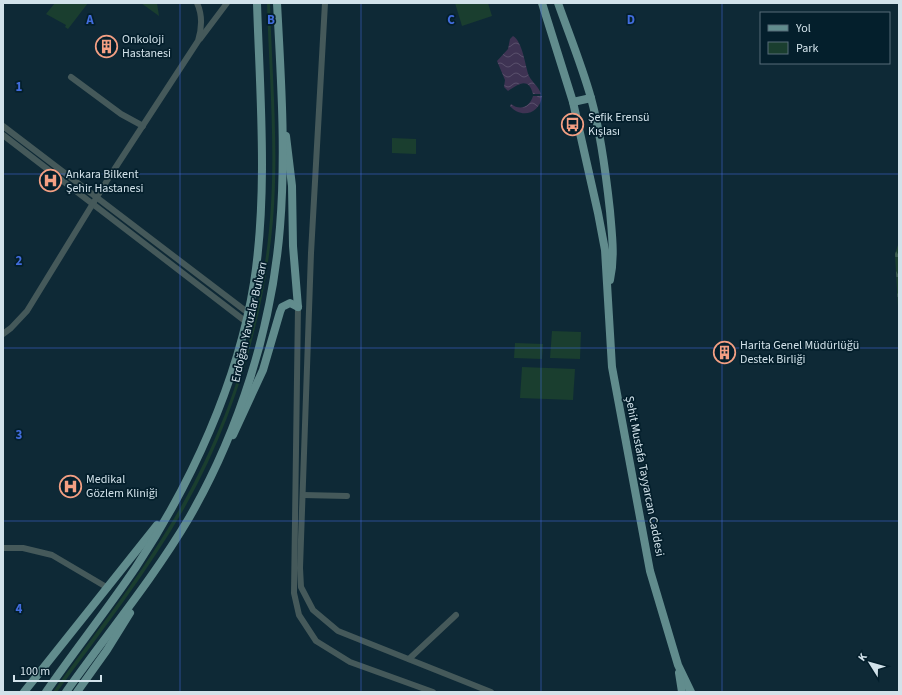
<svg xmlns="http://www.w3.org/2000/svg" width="902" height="695" viewBox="0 0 902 695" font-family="'Source Sans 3',sans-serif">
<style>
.green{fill:#1a3e2f}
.forest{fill:url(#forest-firs)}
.water{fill:url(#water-waves)}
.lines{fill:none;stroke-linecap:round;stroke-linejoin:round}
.minor{stroke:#45595a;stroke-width:6}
.major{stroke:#618c8d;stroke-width:8}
.grid{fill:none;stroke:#416cdc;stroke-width:1;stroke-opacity:0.55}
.labels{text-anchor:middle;stroke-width:3.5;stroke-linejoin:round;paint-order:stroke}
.poi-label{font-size:12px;fill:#d2e2ea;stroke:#041f2c;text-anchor:start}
.street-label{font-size:12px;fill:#d2e2ea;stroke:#041f2c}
.grid-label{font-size:13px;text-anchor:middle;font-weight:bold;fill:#416cdc;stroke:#041f2c;stroke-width:3.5;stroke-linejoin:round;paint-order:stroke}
</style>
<defs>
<pattern id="forest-firs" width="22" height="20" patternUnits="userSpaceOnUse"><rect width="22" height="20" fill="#1a3e2f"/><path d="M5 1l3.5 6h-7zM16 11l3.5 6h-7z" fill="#3a5a4d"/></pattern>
<pattern id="water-waves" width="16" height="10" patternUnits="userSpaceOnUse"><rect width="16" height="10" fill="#3e3353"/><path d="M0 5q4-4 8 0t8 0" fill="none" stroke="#59506c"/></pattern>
</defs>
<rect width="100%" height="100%" fill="#0e2936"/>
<g class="green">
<polygon points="55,3 88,3 68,29 65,27 66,25 46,14"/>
<polygon points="141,3 157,3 159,16"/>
<path d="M267 3H270C272 75 279 148 273 220 264 320 234 420 185 507 148 572 101 632 57 692H53C91 638 133 586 167 530 228 432 264 320 271 205 275 138 269 70 267 3Z"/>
<polygon points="455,3 488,3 492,16 462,26"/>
<polygon points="392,138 416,139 416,154 392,153"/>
<polygon points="552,331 581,332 580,359 550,358"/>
<polygon points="515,343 543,344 542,359 514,358"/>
<polygon points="522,367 575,369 573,400 520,398"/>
</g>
<polygon class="forest" points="899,242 899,325 895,254"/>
<g class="water">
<path d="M513 36C523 42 525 66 529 76 532 82 539 87 541 94H533C528 76 518 85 508 91L504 87 505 80 497 61 508 49 510 39Z"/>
<path d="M533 96H542C540 114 521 119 510 106L511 104C520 111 530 107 533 96Z"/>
</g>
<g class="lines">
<g class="minor">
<polyline points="325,3 311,253 300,568 301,587 313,610 338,631 491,692"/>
<polyline points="200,39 227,3"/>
<polyline points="71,77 121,114 143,126"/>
<polyline points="3,126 247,312"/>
<polyline points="3,135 245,321"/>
<polyline points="298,307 294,593 299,615 316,641 350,662 433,692"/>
<path d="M3 334 11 328 27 311 108 179 198 41C202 28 203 16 197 3"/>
<polyline points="303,495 347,496"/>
<polyline points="3,548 23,548 52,555 108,588"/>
<polyline points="409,659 456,615"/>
</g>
<g class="major">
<polyline points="542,3 573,102 598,213 605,250 612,367 650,571 678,665 691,692"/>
<path d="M558 3C569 34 582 66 591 98 601 134 606 174 610 211 612 235 615 257 610 280"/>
<polyline points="573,102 591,98"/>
<polyline points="286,136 292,186 293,246 298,307"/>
<polyline points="233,435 263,370 280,312 282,307 290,303 298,307"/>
<polyline points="679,673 682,692"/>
<polyline points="24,692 157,525"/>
<path d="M46 692C75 650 107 610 136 567 191 484 238 382 254 283 268 191 260 96 257 3"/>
<path d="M66 692C107 634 153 579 189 518 239 431 272 328 280 227 286 153 281 77 277 3"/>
<polyline points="77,692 107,650 130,613"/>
</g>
</g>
<path class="grid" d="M180 3V692M361 3V692M541 3V692M722 3V692M3 174H899M3 348H899M3 521H899"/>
<defs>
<symbol id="building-ring" viewBox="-11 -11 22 22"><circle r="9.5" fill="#041f2c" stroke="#f39f83" stroke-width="1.5"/><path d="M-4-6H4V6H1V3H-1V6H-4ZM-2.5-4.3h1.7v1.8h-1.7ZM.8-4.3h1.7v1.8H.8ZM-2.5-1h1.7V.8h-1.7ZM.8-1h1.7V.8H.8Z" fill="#f39f83"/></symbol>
<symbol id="bus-ring" viewBox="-11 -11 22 22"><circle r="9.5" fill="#041f2c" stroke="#f39f83" stroke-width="1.5"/><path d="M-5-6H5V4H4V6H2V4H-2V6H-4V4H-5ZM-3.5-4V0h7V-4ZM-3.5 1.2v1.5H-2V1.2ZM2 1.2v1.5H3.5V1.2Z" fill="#f39f83"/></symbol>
<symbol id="hospital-ring" viewBox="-11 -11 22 22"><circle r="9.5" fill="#041f2c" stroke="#f39f83" stroke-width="1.5"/><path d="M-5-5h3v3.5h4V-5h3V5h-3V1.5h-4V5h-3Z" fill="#f39f83"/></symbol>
</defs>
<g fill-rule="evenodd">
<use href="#building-ring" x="94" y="34" width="25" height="25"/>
<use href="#bus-ring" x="560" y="112" width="25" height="25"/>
<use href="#hospital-ring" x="38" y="168" width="25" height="25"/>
<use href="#building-ring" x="712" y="340" width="25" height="25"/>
<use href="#hospital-ring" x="58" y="474" width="25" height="25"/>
</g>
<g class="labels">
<g class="poi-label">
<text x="122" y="43">Onkoloji<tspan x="122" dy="14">Hastanesi</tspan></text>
<text x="588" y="121">Şefik Erensü<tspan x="588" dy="14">Kışlası</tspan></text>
<text x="66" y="178">Ankara Bilkent<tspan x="66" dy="14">Şehir Hastanesi</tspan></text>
<text x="740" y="349">Harita Genel Müdürlüğü<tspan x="740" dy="14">Destek Birliği</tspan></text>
<text x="86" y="483">Medikal<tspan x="86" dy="14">Gözlem Kliniği</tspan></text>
</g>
<g class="street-label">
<text transform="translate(249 322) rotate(-77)" y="4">Erdoğan Yavuzlar Bulvarı</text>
<text transform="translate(645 476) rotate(79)" y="4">Şehit Mustafa Tayyarcan Caddesi</text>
</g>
</g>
<g class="grid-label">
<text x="90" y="24">A</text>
<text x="271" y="24">B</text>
<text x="451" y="24">C</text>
<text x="631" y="24">D</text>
<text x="19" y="91">1</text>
<text x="19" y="265">2</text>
<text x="19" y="439">3</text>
<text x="19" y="613">4</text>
</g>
<rect width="902" height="695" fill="none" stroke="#d2e2ea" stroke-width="8"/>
<rect x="760" y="12" width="130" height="52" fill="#041f2c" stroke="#566d78"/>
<rect x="768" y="25" width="20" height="6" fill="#618c8d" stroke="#566d78"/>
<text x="796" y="32" font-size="12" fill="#d2e2ea">Yol</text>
<rect x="768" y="42" width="20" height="12" fill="#1a3e2f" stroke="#566d78"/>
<text x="796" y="52" font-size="12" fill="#d2e2ea">Park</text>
<g transform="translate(870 663) rotate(307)" stroke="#041f2c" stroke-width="3" paint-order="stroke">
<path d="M0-3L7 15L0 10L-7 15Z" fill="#d2e2ea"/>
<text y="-6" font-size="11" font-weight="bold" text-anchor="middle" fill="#d2e2ea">K</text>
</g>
<path d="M14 675v6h87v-6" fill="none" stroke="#d2e2ea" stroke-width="2"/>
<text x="20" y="675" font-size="12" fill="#d2e2ea" stroke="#041f2c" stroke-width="3" paint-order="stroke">100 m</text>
</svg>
